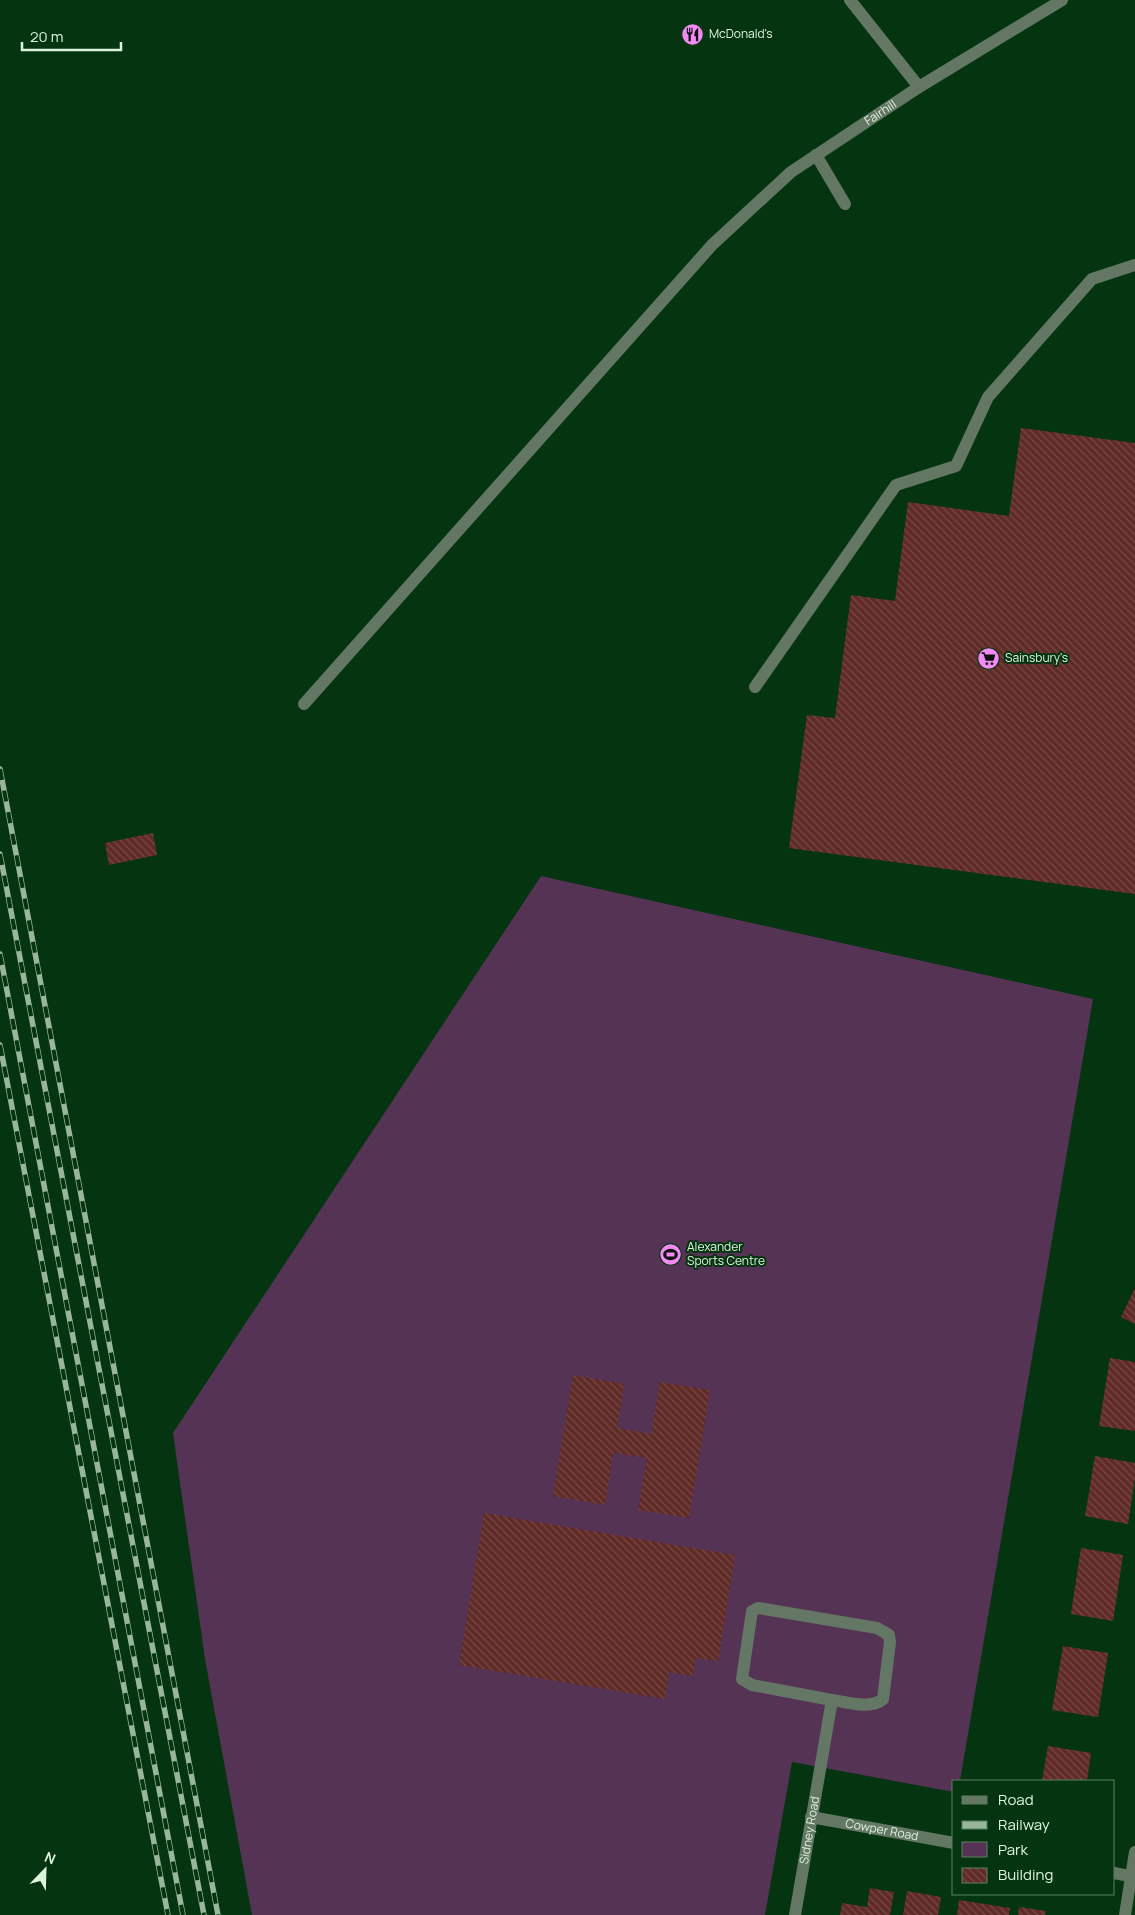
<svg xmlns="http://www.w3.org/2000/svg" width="1135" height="1915" viewBox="0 0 1135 1915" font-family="Manrope,sans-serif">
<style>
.green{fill:#535}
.building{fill:url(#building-back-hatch)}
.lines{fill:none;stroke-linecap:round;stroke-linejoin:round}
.minor{stroke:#647765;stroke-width:12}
.rail-casing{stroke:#97b69b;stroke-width:5.5}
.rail{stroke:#053410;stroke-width:4;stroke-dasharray:11;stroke-linecap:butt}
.labels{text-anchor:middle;stroke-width:4;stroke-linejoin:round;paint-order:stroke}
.poi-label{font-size:12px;fill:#dcf4de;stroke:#053410;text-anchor:start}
.street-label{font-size:12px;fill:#dcf4de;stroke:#053410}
</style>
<defs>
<pattern id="building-back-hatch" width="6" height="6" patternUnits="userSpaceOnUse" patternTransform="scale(1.25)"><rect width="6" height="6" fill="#602b26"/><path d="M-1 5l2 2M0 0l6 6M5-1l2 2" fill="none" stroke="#764a45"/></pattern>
</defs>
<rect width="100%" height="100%" fill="#053410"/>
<polygon class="green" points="541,876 1093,999 960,1781 954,1781 954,1792 792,1762 765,1915 252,1915 205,1659 173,1433"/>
<g class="building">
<polygon points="1021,428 1135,443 1135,894 789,848 807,715 835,718 851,595 895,601 908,502 1009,516"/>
<polygon points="153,833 157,855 109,865 105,843"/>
<polygon points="1135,1288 1135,1324 1121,1317"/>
<polygon points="1110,1358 1135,1362 1135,1431 1099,1426"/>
<polygon points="573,1375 624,1384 617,1428 651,1434 660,1382 710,1390 689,1518 638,1510 647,1458 613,1453 605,1505 553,1496"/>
<polygon points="1095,1456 1135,1463 1135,1478 1128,1524 1085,1516"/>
<polygon points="484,1513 735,1555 718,1661 696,1658 693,1676 669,1672 665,1699 459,1665"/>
<polygon points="1081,1548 1123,1555 1113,1621 1071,1614"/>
<polygon points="1063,1646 1108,1653 1098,1717 1052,1710"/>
<polygon points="1048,1746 1091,1753 1087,1781 1042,1781"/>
<polygon points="870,1888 894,1892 890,1915 840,1915 842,1903 867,1907"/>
<polygon points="907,1891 941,1897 938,1915 903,1915"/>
<polygon points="959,1900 1010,1908 1009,1915 957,1915"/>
<polygon points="1019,1907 1046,1911 1045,1915 1018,1915"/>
</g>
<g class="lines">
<g class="minor">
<polyline points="850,0 919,87"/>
<polyline points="816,155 845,204"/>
<polyline points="755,687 896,485 956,466 988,397 1092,279 1135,265"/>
<path id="s1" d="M304 704 712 245 791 172 919 87 1062 0"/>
<path id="s2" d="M811 1817 954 1843"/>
<polyline points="1114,1873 1135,1877"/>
<path id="s3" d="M795 1915 832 1700 752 1685 742 1679 752 1611 758 1608 877 1628 889 1635 890 1642 883 1699C871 1710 847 1702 832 1700"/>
<polyline points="1125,1915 1135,1852"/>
</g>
<defs>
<g id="rail">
<polyline points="0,769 218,1915"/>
<polyline points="0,854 204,1915"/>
<polyline points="0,954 183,1915"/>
<polyline points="0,1045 168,1915"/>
</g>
</defs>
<use href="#rail" class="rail-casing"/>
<use href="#rail" class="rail"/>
</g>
<defs>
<symbol id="restaurant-disc" viewBox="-11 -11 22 22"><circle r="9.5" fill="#f28af3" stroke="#053410"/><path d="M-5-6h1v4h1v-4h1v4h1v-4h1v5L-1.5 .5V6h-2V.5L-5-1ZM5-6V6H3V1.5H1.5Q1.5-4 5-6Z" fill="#111"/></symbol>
<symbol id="supermarket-disc" viewBox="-11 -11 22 22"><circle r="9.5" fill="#f28af3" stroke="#053410"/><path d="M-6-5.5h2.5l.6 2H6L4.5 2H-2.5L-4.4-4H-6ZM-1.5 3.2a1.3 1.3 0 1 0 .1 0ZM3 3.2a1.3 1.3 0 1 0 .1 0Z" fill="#111"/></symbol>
<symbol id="stadium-disc" viewBox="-11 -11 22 22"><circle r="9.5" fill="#f28af3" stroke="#053410"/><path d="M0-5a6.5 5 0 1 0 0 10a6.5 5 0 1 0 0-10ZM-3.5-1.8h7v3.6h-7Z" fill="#111"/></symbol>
</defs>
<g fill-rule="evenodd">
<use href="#restaurant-disc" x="680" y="22" width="25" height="25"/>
<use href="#supermarket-disc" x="976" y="646" width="25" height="25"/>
<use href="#stadium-disc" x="658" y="1242" width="25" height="25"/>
</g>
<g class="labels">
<g class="poi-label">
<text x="709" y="38">McDonald's</text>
<text x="1005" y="662">Sainsbury's</text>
<text x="687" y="1251">Alexander<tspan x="687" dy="14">Sports Centre</tspan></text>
</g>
<g class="street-label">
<text dy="4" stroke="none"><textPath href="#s1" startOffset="829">Fairhill</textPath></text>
<text dy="4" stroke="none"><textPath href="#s3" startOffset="86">Sidney Road</textPath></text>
<text dy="4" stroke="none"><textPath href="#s2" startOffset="72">Cowper Road</textPath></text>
</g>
</g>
<rect x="952" y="1780" width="162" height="115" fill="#053410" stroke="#5b8162"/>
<rect x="962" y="1796" width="25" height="8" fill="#647765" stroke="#5b8162"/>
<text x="998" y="1805" font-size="15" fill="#dcf4de">Road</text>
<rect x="962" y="1821" width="25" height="8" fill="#97b69b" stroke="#5b8162"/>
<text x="998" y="1830" font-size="15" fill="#dcf4de">Railway</text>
<rect x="962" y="1842" width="25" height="15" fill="#553355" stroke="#5b8162"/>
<text x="998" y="1855" font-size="15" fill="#dcf4de">Park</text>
<rect x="962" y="1868" width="25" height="15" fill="url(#building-back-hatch)" stroke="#5b8162"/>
<text x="998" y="1880" font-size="15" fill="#dcf4de">Building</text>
<g transform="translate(45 1870) rotate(23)" stroke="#053410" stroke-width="4" paint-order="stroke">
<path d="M0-4L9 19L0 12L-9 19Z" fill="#dcf4de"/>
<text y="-8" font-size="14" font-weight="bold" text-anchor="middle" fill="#dcf4de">N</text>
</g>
<path d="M22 42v8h99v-8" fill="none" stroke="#dcf4de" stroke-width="2.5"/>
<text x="30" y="42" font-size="15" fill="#dcf4de" stroke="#053410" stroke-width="4" paint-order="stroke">20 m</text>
</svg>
